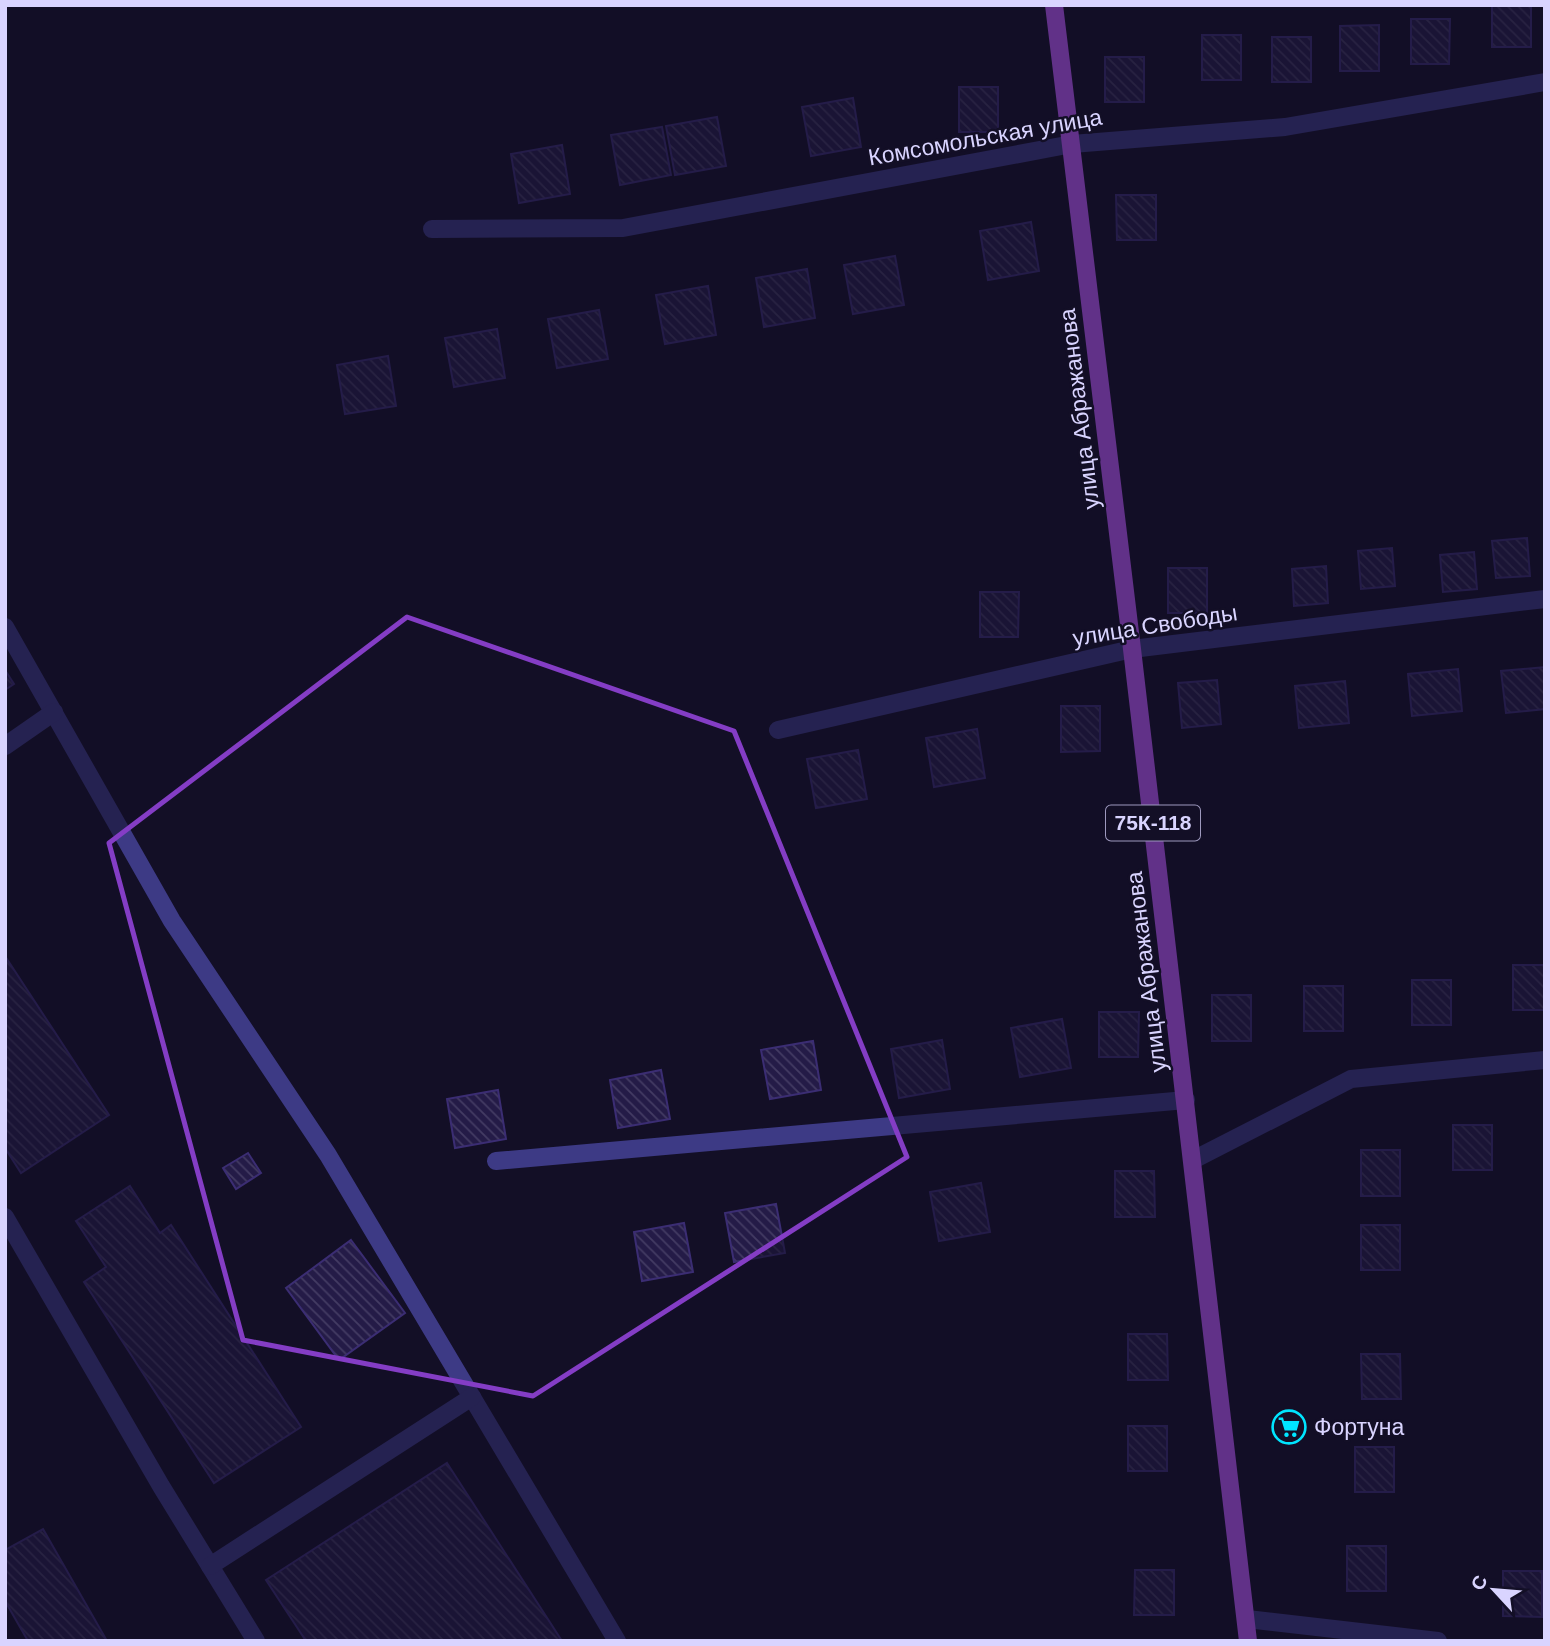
<svg xmlns="http://www.w3.org/2000/svg" width="1550" height="1646" viewBox="0 0 1550 1646" font-family="Arial,sans-serif">
<style>
.building{fill:url(#building-back-hatch);stroke:#3b2d73;stroke-width:2}
.lines{fill:none;stroke-linecap:round;stroke-linejoin:round}
.service{stroke:#3d3a85;stroke-width:18}
.minor{stroke:#3d3a85;stroke-width:18}
.primary{stroke:#c25bff;stroke-width:18}
.marked{fill:none;stroke:#843dc5;stroke-width:5;stroke-linejoin:round}
.labels{text-anchor:middle;stroke-width:5;stroke-linejoin:round;paint-order:stroke}
.shield{fill:#130f26;stroke:#9e99be;stroke-width:2}
.shield-label{font-size:21px;font-weight:bold;fill:#d9d4ff}
.street-label{font-size:23px;fill:#d9d4ff;stroke:#130f26}
.poi-label{font-size:23px;fill:#d9d4ff;stroke:#130f26;text-anchor:start}
</style>
<defs>
<pattern id="building-back-hatch" width="6" height="6" patternUnits="userSpaceOnUse" patternTransform="scale(1.75)"><rect width="6" height="6" fill="#241b47"/><path d="M-1 5l2 2M0 0l6 6M5-1l2 2" fill="none" stroke="#433b63"/></pattern>
</defs>
<rect width="100%" height="100%" fill="#130f26"/>
<g class="building">
<rect x="1492" y="5" width="39" height="42"/>
<polygon points="1411,19 1450,19 1449,64 1411,64"/>
<polygon points="1379,25 1379,71 1340,71 1340,26"/>
<rect x="1202" y="35" width="39" height="45"/>
<rect x="1272" y="37" width="39" height="45"/>
<rect x="1105" y="57" width="39" height="45"/>
<rect x="959" y="87" width="39" height="45"/>
<polygon points="853,98 861,147 811,156 802,107"/>
<polygon points="717,117 726,166 675,175 666,126"/>
<polygon points="662,127 671,175 620,185 611,135"/>
<polygon points="562,145 570,194 519,203 511,154"/>
<polygon points="1116,195 1156,195 1156,240 1117,240"/>
<polygon points="1031,222 1039,271 988,280 980,231"/>
<polygon points="895,256 904,305 853,314 844,265"/>
<polygon points="807,269 815,318 764,327 756,278"/>
<polygon points="708,286 716,335 665,344 656,295"/>
<polygon points="599,310 608,359 557,368 548,319"/>
<polygon points="497,329 505,378 454,387 445,338"/>
<polygon points="388,356 396,406 345,414 337,365"/>
<polygon points="1527,538 1530,576 1496,578 1492,541"/>
<polygon points="1392,548 1395,586 1361,589 1358,551"/>
<polygon points="1474,552 1477,589 1443,592 1440,555"/>
<polygon points="1326,566 1328,603 1294,606 1292,569"/>
<rect x="1168" y="568" width="39" height="45"/>
<polygon points="980,592 1019,592 1018,637 980,637"/>
<polygon points="1545,667 1545,709 1506,713 1501,671"/>
<polygon points="1458,669 1462,711 1412,716 1408,674"/>
<polygon points="5,670 14,684 5,690"/>
<polygon points="1217,680 1221,724 1182,728 1178,683"/>
<polygon points="1345,681 1349,723 1299,728 1295,686"/>
<polygon points="1061,706 1100,706 1100,751 1061,752"/>
<polygon points="977,729 985,778 934,787 926,738"/>
<polygon points="858,750 867,799 816,808 807,759"/>
<polygon points="5,956 109,1115 21,1173 5,1148"/>
<rect x="1513" y="965" width="32" height="45"/>
<rect x="1412" y="980" width="39" height="45"/>
<rect x="1304" y="986" width="39" height="45"/>
<rect x="1212" y="995" width="39" height="46"/>
<polygon points="1099,1012 1139,1012 1138,1057 1099,1057"/>
<polygon points="1062,1019 1071,1068 1020,1077 1011,1028"/>
<polygon points="942,1040 950,1089 899,1098 891,1049"/>
<polygon points="813,1041 821,1090 770,1099 761,1050"/>
<polygon points="661,1070 670,1119 618,1128 610,1080"/>
<polygon points="498,1090 506,1139 455,1148 447,1099"/>
<rect x="1453" y="1125" width="39" height="45"/>
<rect x="1361" y="1150" width="39" height="46"/>
<polygon points="248,1153 261,1173 236,1189 223,1168"/>
<polygon points="1115,1171 1154,1171 1155,1217 1115,1217"/>
<polygon points="981,1183 990,1232 939,1241 930,1192"/>
<polygon points="130,1186 160,1233 171,1225 301,1427 214,1483 84,1282 106,1267 76,1221"/>
<polygon points="776,1204 785,1253 734,1262 725,1213"/>
<polygon points="684,1223 693,1272 642,1281 634,1232"/>
<rect x="1361" y="1225" width="39" height="45"/>
<polygon points="351,1240 405,1313 339,1360 286,1288"/>
<polygon points="1128,1334 1167,1334 1168,1380 1128,1380"/>
<polygon points="1361,1354 1400,1354 1401,1399 1362,1399"/>
<rect x="1128" y="1426" width="39" height="45"/>
<rect x="1355" y="1447" width="39" height="45"/>
<polygon points="447,1463 562,1641 306,1641 266,1580"/>
<polygon points="43,1529 107,1641 28,1641 5,1601 5,1550"/>
<rect x="1347" y="1546" width="39" height="45"/>
<polygon points="1135,1570 1174,1570 1174,1615 1134,1615"/>
<polygon points="1503,1571 1542,1571 1542,1617 1503,1616"/>
</g>
<g class="lines">
<g class="service">
<polyline points="5,627 172,921 328,1155 617,1641"/>
<polyline points="5,746 54,712"/>
<polyline points="5,1217 161,1486 256,1641"/>
<polyline points="210,1566 472,1397"/>
</g>
<g class="minor">
<polyline points="432,229 623,228 1072,144 1285,127 1545,82"/>
<polyline points="778,730 1132,649 1545,599"/>
<polyline points="1193,1160 1351,1079 1545,1060"/>
<polyline points="496,1161 1186,1100"/>
<polyline points="1247,1619 1438,1641"/>
</g>
<polyline class="primary" points="1054,5 1132,649 1248,1641"/>
</g>
<path d="M0 0H1550V1646H0ZM407 617 734 731 907 1157 533 1396 243 1340 109 843Z" fill="#130f26" fill-opacity=".55" fill-rule="evenodd"/>
<path class="marked" d="M407 617 734 731 907 1157 533 1396 243 1340 109 843Z"/>
<defs>
<symbol id="supermarket-ring" viewBox="-11 -11 22 22"><circle r="9.5" fill="#130f26" stroke="#00e5ff" stroke-width="1.5"/><path d="M-6-5.5h2.5l.6 2H6L4.5 2H-2.5L-4.4-4H-6ZM-1.5 3.2a1.3 1.3 0 1 0 .1 0ZM3 3.2a1.3 1.3 0 1 0 .1 0Z" fill="#00e5ff"/></symbol>
</defs>
<g fill-rule="evenodd">
<use href="#supermarket-ring" x="1270" y="1408" width="38" height="38"/>
</g>
<g class="labels">
<rect class="shield" x="1106" y="805.5" width="94" height="35" rx="5"/>
<g class="shield-label">
<text x="1153" y="830">75К-118</text>
</g>
<g class="street-label">
<text transform="translate(985 137) rotate(-10)" y="8">Комсомольская улица</text>
<text transform="translate(1079 409) rotate(-97)" y="8">улица Абражанова</text>
<text transform="translate(1155 625) rotate(-9)" y="8">улица Свободы</text>
<text transform="translate(1146 972) rotate(-97)" y="8">улица Абражанова</text>
</g>
<g class="poi-label">
<text x="1314" y="1435">Фортуна</text>
</g>
</g>
<rect width="1550" height="1646" fill="none" stroke="#d9d4ff" stroke-width="14"/>
<g transform="translate(1494 1590) rotate(296)" stroke="#130f26" stroke-width="5" paint-order="stroke">
<path d="M0-5L12 26L0 18L-12 26Z" fill="#d9d4ff"/>
<text y="-10" font-size="19" font-weight="bold" text-anchor="middle" fill="#d9d4ff">С</text>
</g>
</svg>
